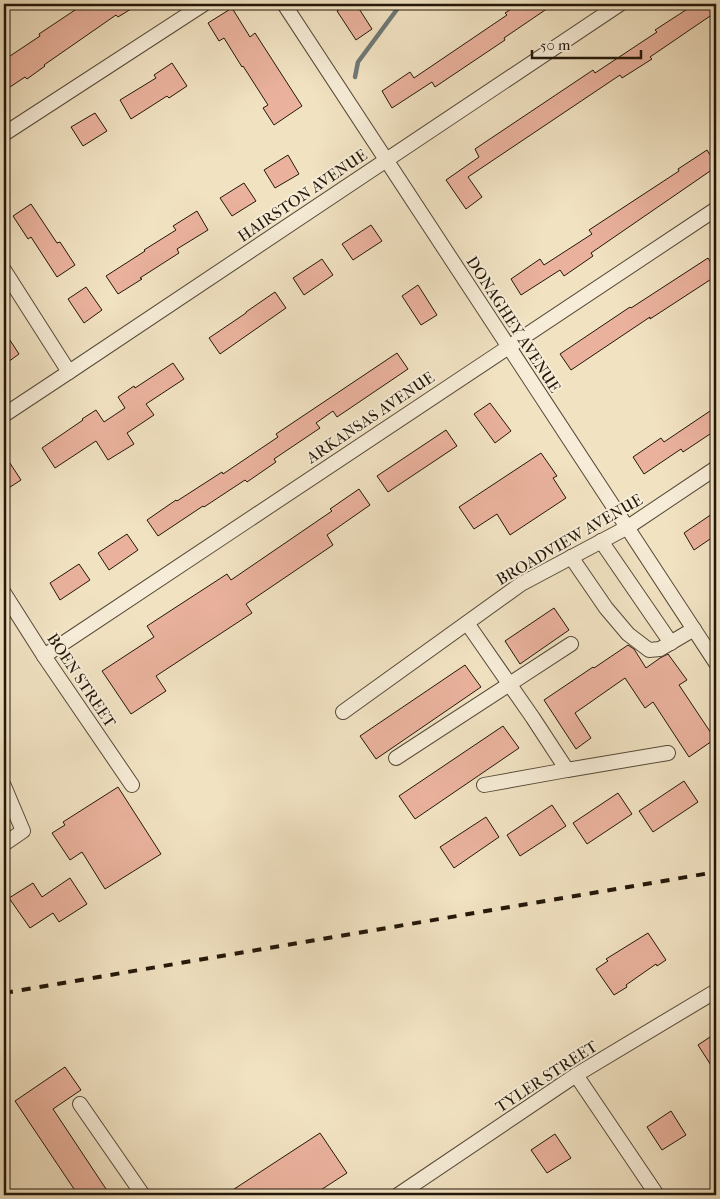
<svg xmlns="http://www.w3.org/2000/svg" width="720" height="1199" viewBox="0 0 720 1199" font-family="'IM FELL French Canon',serif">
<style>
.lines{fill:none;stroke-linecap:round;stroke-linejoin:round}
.stream{stroke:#6e7976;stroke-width:4.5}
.building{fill:#eab29d;stroke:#231709}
.minor-casing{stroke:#564a37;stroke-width:16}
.minor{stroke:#f6ecd7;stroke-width:14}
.rail{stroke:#231709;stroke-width:4;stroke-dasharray:9 9;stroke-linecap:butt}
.labels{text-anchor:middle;stroke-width:4;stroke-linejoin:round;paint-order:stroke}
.street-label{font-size:16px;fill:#231709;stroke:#f6ecd7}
</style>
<rect width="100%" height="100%" fill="#f1e2c2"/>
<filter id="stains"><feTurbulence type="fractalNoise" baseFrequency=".004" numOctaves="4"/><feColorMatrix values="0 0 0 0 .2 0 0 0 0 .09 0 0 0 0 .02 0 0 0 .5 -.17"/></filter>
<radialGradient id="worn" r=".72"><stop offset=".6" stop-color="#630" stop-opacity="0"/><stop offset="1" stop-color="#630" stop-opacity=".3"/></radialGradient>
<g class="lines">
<polyline class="stream" points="355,77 358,62 401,4"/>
</g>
<g class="building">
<polygon points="84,4 139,4 118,17 116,15 44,65 45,66 27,79 25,77 4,91 4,60 40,36 39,34"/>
<polygon points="349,4 356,4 372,29 356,40 337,11"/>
<polygon points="519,4 554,4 504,38 505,40 435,87 432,82 392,108 382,91 410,72 414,78 507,15 505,13"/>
<polygon points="695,4 716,4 716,12 650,57 652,59 622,78 620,75 468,177 482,197 466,209 446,180 479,157 475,149 593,70 595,73 657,32 655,30"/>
<polygon points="232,8 250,37 255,33 302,106 274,125 263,108 268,105 243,66 242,67 224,38 219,41 208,23"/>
<polygon points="172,63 187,86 169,98 167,96 131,119 120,100 156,78 154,75"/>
<polygon points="95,113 107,131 83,146 71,127"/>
<polygon points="707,150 716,164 716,167 591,253 593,256 564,276 560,270 521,295 511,279 540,259 544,265 592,234 589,230 679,171 678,169"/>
<polygon points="288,155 299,174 275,188 264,170"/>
<polygon points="244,183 256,201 232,216 220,198"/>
<polygon points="31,204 57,243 60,242 75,265 57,277 31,237 28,239 13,216"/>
<polygon points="197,211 208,230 177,249 179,253 140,278 142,279 118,294 106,276 145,251 144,250 176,230 173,226"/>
<polygon points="371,225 382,241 353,260 342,244"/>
<polygon points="708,258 716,270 716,276 650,319 650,317 571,370 560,354 630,307 631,308"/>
<polygon points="322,259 333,275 304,295 293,278"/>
<polygon points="418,285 437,315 421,325 402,296"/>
<polygon points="86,287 102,310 84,323 68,299"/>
<polygon points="275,292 286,308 220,354 209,338 246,313 246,312"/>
<polygon points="4,331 19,354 4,365"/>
<polygon points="397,353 408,369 337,417 333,411 316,423 320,428 274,459 276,462 247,482 245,480 204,507 203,506 158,536 147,520 176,500 177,501 222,472 223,474 278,437 276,434"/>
<polygon points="173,363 184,379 146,404 154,415 127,433 134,444 108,460 96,441 55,468 42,448 83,420 82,419 96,410 104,422 125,408 118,397 134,386 135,388"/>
<polygon points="490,403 511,431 495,443 474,414"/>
<polygon points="716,407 716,430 683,452 681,449 644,474 633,457 661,438 664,442"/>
<polygon points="446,430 457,446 388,492 377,476"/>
<polygon points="541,453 557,476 553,478 566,498 510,535 497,514 474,529 459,507"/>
<polygon points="4,454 21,480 4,491"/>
<polygon points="359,489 370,505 327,535 333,545 246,604 252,613 156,676 166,691 131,714 102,671 154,637 147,626 227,574 231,580 332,511 330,509"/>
<polygon points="712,514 716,521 716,535 694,550 684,533"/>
<polygon points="127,534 138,550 109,570 98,553"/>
<polygon points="79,564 90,580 60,600 50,583"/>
<polygon points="554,608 569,630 520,664 505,641"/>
<polygon points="628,645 634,649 646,668 660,658 668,654 687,680 679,685 715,739 689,757 653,702 645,708 625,678 575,713 591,738 576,749 544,700 593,667 594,668"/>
<polygon points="465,665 481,687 376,759 360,736"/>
<polygon points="503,726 519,748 415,819 399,796"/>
<polygon points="684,781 698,802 653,832 639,811"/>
<polygon points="118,787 161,854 105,889 82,852 70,860 52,833 65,825 63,822"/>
<polygon points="618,793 632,814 587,844 573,823"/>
<polygon points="552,805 566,826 520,856 507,835"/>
<polygon points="486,817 499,837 454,868 440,847"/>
<polygon points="70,878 87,904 59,922 53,913 30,928 9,898 33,883 42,897"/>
<polygon points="648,933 666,960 657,966 656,964 626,985 627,987 614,995 596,969 608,961 606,959"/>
<polygon points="716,1033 716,1073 698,1045"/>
<polygon points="65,1067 81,1090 53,1109 110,1195 78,1195 15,1101"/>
<polygon points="671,1111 686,1135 662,1150 647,1127"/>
<polygon points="320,1133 347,1173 313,1195 225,1195"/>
<polygon points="555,1134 571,1158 547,1173 531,1150"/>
</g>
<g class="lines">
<defs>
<g id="minor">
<polyline points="284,4 716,663"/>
<polyline points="4,134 204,4"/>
<polyline points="4,270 69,372"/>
<polyline points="4,415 69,372 620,4"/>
<polyline points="601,541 671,643"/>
<polyline points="571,557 606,608 628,634 649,650 660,649 694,629"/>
<polyline points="4,593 44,656 132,785"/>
<polyline points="467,623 533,718 567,770 668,753"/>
<polyline points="44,656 716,209"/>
<polyline points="343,712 521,584 628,527 716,468"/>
<polyline points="396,758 571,644"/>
<polyline points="484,785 567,770"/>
<polyline points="4,786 23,831 4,844"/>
<polyline points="576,1075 657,1195"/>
<polyline points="80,1104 143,1195"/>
<polyline points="398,1195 576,1075 716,991"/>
</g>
</defs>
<use href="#minor" class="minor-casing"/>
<use href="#minor" class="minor"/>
<polyline class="rail" points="4,993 716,872"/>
</g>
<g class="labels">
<g class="street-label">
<text transform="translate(302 195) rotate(-34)" y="6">HAIRSTON AVENUE</text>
<text transform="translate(514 324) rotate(57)" y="6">DONAGHEY AVENUE</text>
<text transform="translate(370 417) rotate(-34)" y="6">ARKANSAS AVENUE</text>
<text transform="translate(569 539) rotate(-30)" y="6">BROADVIEW AVENUE</text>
<text transform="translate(82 680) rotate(56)" y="6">BOEN STREET</text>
<text transform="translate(546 1076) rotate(-33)" y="6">TYLER STREET</text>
</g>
</g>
<rect width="720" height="1199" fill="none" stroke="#f1e2c2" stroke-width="20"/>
<rect x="5" y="5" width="710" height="1189" fill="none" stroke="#231709" stroke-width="2.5"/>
<rect x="10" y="10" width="700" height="1179" fill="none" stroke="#231709"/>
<path d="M532 50v8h109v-8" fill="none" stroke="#231709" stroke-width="2.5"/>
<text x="540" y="50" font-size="15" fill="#231709" stroke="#f6ecd7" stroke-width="4" paint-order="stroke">50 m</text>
<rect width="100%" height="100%" filter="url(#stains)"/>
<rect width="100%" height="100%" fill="url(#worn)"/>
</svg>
